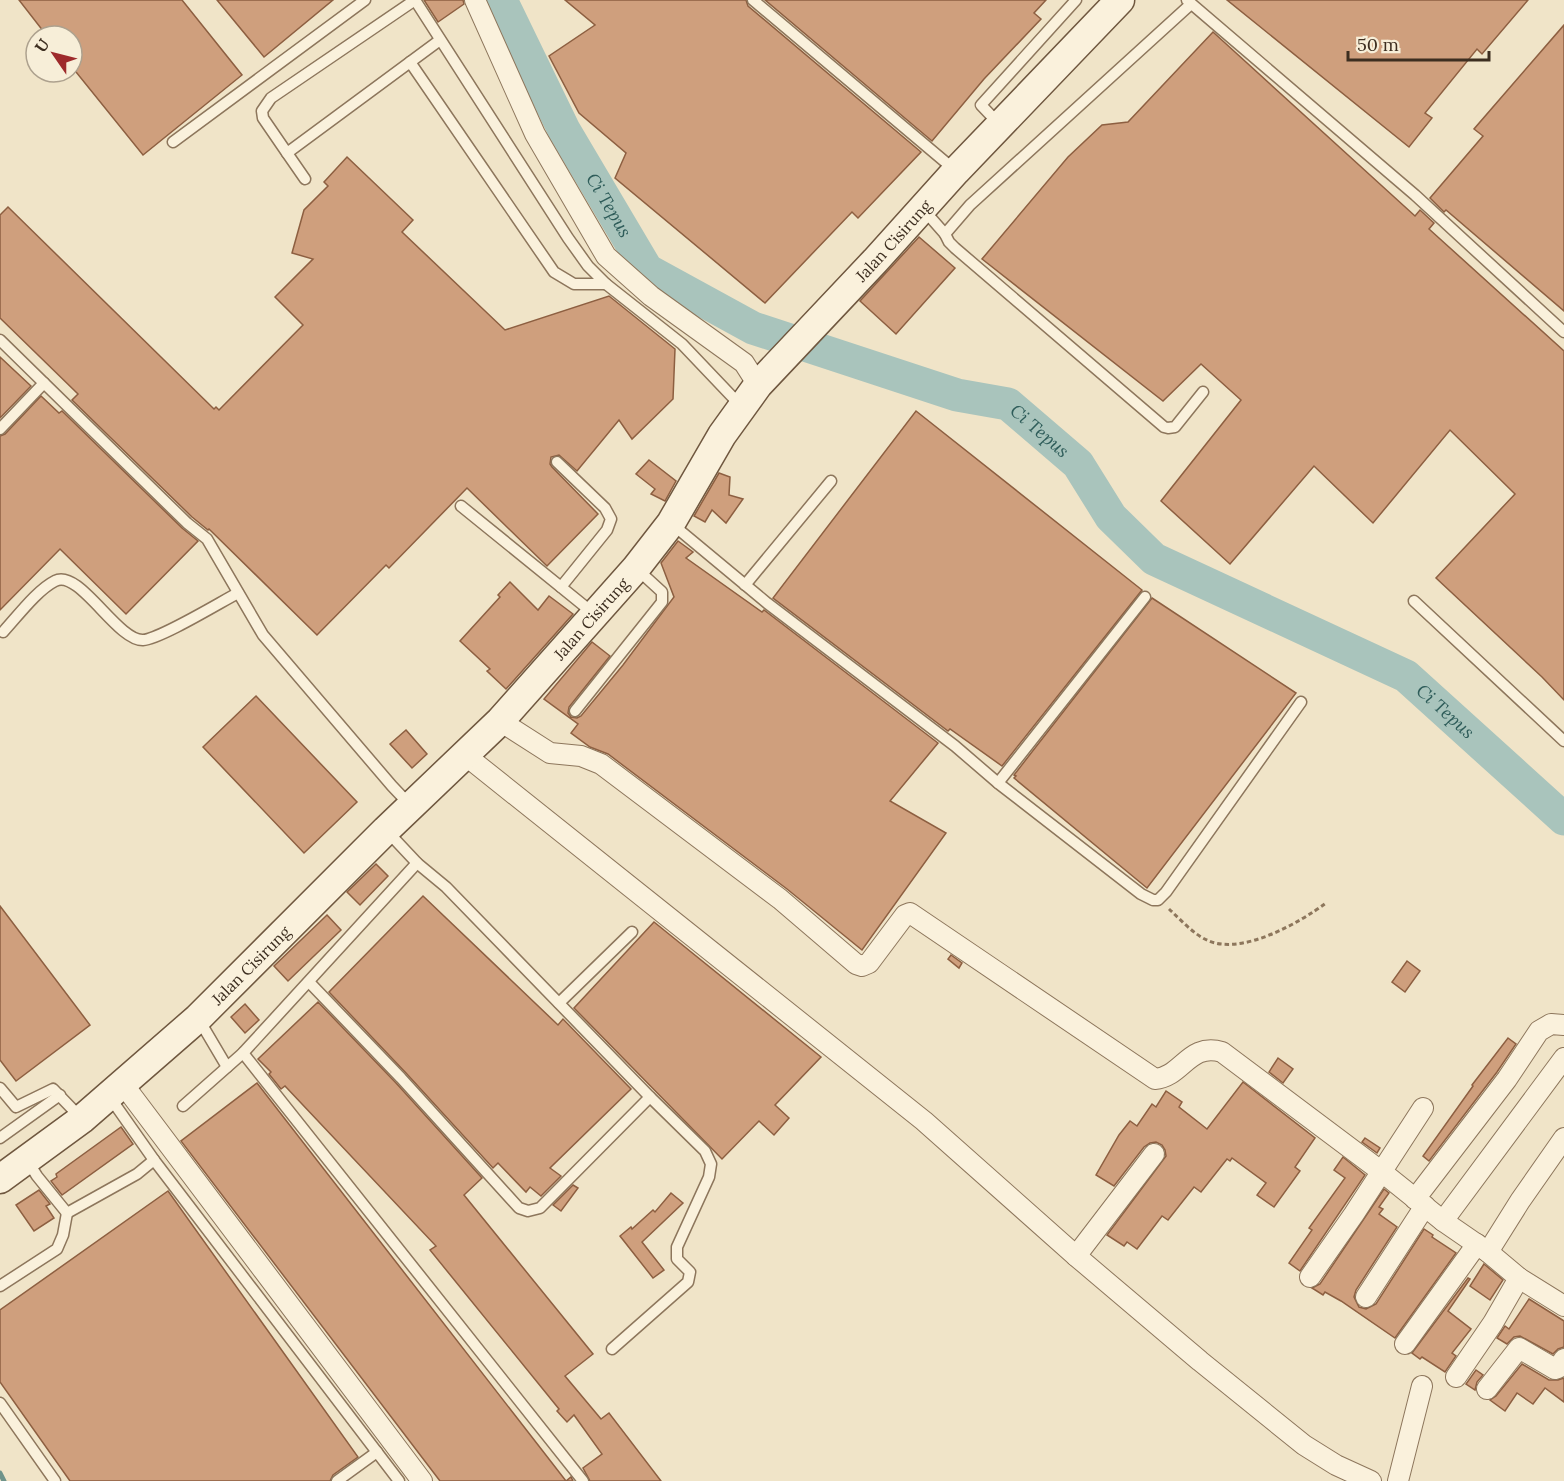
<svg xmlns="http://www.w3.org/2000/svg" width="1564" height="1481" viewBox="0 0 1564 1481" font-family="Lora,serif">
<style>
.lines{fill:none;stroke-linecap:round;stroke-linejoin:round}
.stream{stroke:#6f938a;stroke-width:5}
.river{stroke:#a9c4bc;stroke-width:33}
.building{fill:#cf9f7d;stroke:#8d5f41;stroke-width:1.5}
.lane-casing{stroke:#8d765c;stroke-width:13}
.street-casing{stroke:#8d765c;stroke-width:22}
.secondary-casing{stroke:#6f573f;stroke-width:31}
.path{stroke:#8d765c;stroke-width:3;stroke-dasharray:4.5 3;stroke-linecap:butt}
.lane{stroke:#faf1dc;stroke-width:10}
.street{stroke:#faf1dc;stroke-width:20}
.secondary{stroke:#faf1dc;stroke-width:28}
.labels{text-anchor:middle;stroke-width:6;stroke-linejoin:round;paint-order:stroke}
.street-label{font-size:16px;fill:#3d2e20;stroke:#f7eed8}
.water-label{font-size:18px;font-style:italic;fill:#2f5d5a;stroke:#f7eed8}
</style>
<rect width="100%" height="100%" fill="#f0e4c8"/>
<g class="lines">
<polyline class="stream" points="0,1473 4,1481"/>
<path class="river" id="s1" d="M501 0 564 130 647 270 753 328 957 395 1008 404 1078 464 1111 517 1154 559 1406 676 1564 819"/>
</g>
<g class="building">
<polygon points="19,0 182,0 242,75 143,155 72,67 72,36 47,36"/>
<polygon points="217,0 333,0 264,57"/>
<polygon points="424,0 463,0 464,4 438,22"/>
<polygon points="565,0 746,0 748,6 921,152 858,218 852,212 765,303 615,178 626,153 579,113 549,56 595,25"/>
<polygon points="765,0 1046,0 1034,13 1041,19 984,79 932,141"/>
<polygon points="1227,0 1528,0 1482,54 1477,49 1425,113 1432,118 1409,147"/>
<polygon points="1564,25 1564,311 1446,210 1444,212 1430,198 1483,136 1474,129"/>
<polygon points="1213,32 1415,216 1420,210 1434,223 1429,229 1564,351 1564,700 1542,677 1436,578 1515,494 1450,430 1373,523 1314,466 1230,564 1161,501 1241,400 1201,364 1163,401 982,259 1068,157 1102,125 1128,122"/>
<polygon points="347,157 413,220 402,232 505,330 609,296 675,349 673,399 632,439 619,420 577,471 559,455 551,457 550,464 552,467 598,514 547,566 467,488 389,568 386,565 317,635 209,529 208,530 192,517 72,400 78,394 0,318 0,215 8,207 214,409 216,407 219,410 303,325 275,297 313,259 292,253 304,210 328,186 324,182"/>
<polygon points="919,237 955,268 896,334 860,301"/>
<polygon points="0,357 31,386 0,418"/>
<polygon points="41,396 59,413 62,411 182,528 198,541 126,614 60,549 0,610 0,436 5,434"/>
<polygon points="916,411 1142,590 1002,766 950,729 948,731 773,598"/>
<polygon points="649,460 676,481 665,501 651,494 655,489 636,474"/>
<polygon points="719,473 730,477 729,495 743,499 726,523 712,510 705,522 694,516"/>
<polygon points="678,541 693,552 686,558 762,612 764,610 938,743 890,801 946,833 862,950 787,889 608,754 590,747 571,733 578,724 544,699 592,642 610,656 569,707 568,713 571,717 577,718 581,716 623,665 674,597 661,563"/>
<polygon points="510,582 538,610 549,596 573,614 506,689 487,671 490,669 460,641 500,597 498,595"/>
<polygon points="1152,598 1296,693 1147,888 1014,778 1016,776 1014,775"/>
<polygon points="256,696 357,802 304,853 203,747"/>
<polygon points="406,730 427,754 412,768 390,744"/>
<polygon points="376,864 388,876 360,905 347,892"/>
<polygon points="423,896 558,1025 563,1019 631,1089 550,1168 561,1176 541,1196 530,1187 526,1192 498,1163 493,1168 406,1073 329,992"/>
<polygon points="0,906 90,1025 16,1081 0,1060"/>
<polygon points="327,915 341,930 288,981 274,966"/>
<polygon points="654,922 821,1057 775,1105 789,1118 774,1135 759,1121 722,1159 574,1008"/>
<polygon points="951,955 962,963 959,968 948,959"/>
<polygon points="1407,961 1420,971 1405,992 1392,982"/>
<polygon points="318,1002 396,1083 482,1178 464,1195 593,1354 565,1376 601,1419 609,1413 661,1481 590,1481 583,1468 602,1454 574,1415 567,1422 557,1411 559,1409 430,1250 436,1246 285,1086 281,1089 269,1074 271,1072 258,1059"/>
<polygon points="245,1004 259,1020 245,1033 231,1017"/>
<polygon points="1508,1038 1516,1044 1497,1072 1429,1161 1423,1156 1473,1086 1472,1085"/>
<polygon points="1278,1058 1293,1069 1283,1083 1269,1072"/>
<polygon points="1243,1082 1315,1138 1295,1167 1300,1171 1274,1207 1257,1195 1266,1183 1232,1158 1230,1161 1227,1159 1201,1192 1194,1187 1168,1220 1162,1216 1137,1249 1127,1242 1124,1246 1107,1235 1166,1156 1165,1150 1162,1145 1156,1142 1150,1143 1144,1147 1114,1186 1096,1175 1119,1135 1130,1121 1137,1126 1152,1104 1156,1107 1166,1091 1182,1102 1179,1107 1207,1129"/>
<polygon points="257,1083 566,1481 571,1477 573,1481 440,1481 181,1141"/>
<polygon points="121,1127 133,1144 62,1195 51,1181 57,1177 56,1174"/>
<polygon points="1365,1138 1380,1148 1377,1153 1362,1142"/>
<polygon points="1343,1157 1365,1175 1300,1271 1289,1263 1312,1230 1309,1228 1345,1178 1334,1170"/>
<polygon points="573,1185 578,1188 561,1211 553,1205"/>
<polygon points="1384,1189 1389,1193 1379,1207 1383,1209 1379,1214 1397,1227 1356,1290 1354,1297 1359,1307 1366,1309 1376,1304 1424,1229 1433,1235 1432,1237 1456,1253 1395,1338 1341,1301 1325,1292 1323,1295 1312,1288 1320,1284"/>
<polygon points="39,1190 50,1204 46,1206 54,1218 34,1231 16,1205"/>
<polygon points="168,1191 358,1457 333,1475 330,1481 70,1481 0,1382 0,1310"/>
<polygon points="671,1193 683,1203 642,1242 664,1270 653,1278 620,1236 631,1227 632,1229 653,1210 655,1212"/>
<polygon points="1484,1264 1503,1280 1490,1300 1470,1286"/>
<polygon points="1468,1278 1470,1279 1448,1311 1471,1329 1452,1353 1456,1356 1445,1372 1422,1357 1420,1359 1412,1353"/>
<polygon points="1529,1299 1564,1321 1564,1347 1558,1349 1553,1354 1520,1336 1514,1337 1507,1344 1497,1338 1505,1326 1509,1329"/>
<polygon points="1522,1364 1549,1380 1558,1380 1564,1378 1564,1402 1545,1388 1533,1404 1517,1393 1505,1411 1490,1400 1496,1396"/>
<polygon points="1476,1370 1483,1375 1477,1382 1475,1390 1466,1384"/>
</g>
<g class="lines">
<defs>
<g id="lane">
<polyline points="415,0 568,238 588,266 606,284 682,344 741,406"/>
<polyline points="415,0 271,98 262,111 263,118 287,153 440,40"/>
<polyline points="753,0 956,171"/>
<polyline points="1187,0 1415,195 1564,332"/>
<polyline points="1191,4 970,205 945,234 949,242 955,248 1164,427 1168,428 1175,427 1203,392"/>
<polyline points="410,62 554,272 574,284 606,284"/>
<polyline points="1000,125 981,105 1076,0"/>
<polyline points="173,142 365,0"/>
<polyline points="287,153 305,179"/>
<polyline points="923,209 945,234"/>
<polyline points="0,340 187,523 207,539 263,635 392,786 410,805"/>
<polyline points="0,429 44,383"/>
<polyline points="557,462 605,508 611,519 607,530 561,587"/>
<polyline points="461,506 593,613"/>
<polyline points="672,524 767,603 955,746 998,783 1141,894 1153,900 1158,900 1166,892 1301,702"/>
<polyline points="745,585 831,481"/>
<polyline points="1414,601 1564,741"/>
<path d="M3 632C17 617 37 590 55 581 79 568 117 641 143 640 160 639 219 603 238 593"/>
<polyline points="575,711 662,602 662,592 638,570"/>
<polyline points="998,783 1145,597"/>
<polyline points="386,830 417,863 446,887 650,1097 705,1151 711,1164 709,1177 677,1247 677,1259 690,1272 688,1282 612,1349"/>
<polyline points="309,982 401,1078 519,1208 528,1211 540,1208 650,1097"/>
<polyline points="559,1003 632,932"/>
<polyline points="198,1018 227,1067"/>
<polyline points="243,1053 583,1481"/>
<polyline points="0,1088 16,1107 53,1089 81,1118"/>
<polyline points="109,1096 154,1160"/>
<polyline points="183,1106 243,1053 417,863"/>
<polyline points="0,1138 60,1095"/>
<polyline points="27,1160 37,1176 67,1213 137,1174 154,1160 399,1481"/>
<polyline points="0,1286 57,1249 63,1235 67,1213"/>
<polyline points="0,1403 55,1481"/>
<polyline points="337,1481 377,1452"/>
</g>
<g id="street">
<polyline points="475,0 535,134 606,256 651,296 744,363 758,385"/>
<path d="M500 721 550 753 581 756 601 764 780 899 856 964 862 966 869 963 905 915 910 913 1155 1079C1182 1077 1189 1042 1222 1052L1382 1172 1443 1221 1488 1252 1519 1278 1564 1306"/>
<polyline points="465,755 924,1121 1076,1256 1200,1361 1304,1445 1336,1465 1371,1481"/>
<polyline points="123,1084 422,1481"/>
<polyline points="1415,1199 1507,1079 1539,1031 1551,1024 1564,1025"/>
<polyline points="1443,1221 1564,1058"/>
<polyline points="1488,1252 1520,1201 1564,1138"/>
<polyline points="1076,1256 1154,1154"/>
<polyline points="1310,1277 1354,1214 1423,1108"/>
<polyline points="1366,1297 1425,1206"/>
<polyline points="1405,1344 1477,1244"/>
<polyline points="1456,1377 1493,1323 1519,1278"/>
<polyline points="1487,1389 1519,1348 1555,1369 1558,1368 1564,1359"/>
<polyline points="1398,1481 1422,1386"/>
</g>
<g id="secondary">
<path id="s2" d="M0 1179 82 1119 198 1018 386 830 500 721 636 568 671 523 722 435 758 385 875 261 956 171 1120 0"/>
</g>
</defs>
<use href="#lane" class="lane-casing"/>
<use href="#street" class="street-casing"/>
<use href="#secondary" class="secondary-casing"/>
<path class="path" d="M1169 909C1181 920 1194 935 1209 941 1243 955 1299 923 1326 903"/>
<use href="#lane" class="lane"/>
<use href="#street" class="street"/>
<use href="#secondary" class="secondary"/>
</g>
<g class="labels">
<g class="street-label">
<text dy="6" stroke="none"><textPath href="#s2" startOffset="1302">Jalan Cisirung</textPath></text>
<text dy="6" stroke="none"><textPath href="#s2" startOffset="816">Jalan Cisirung</textPath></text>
<text dy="6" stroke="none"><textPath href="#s2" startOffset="330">Jalan Cisirung</textPath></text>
</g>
<g class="water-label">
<text dy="6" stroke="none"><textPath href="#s1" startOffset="232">Ci Tepus</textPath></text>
<text dy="6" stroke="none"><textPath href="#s1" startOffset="736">Ci Tepus</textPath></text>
<text dy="6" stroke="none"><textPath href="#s1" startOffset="1240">Ci Tepus</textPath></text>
</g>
</g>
<g transform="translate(54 54) rotate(305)"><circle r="28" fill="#f7eed8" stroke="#ada18e" stroke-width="1.5"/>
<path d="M0-4.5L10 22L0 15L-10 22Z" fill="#9e2a2b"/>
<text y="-9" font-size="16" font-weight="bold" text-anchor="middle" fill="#3d2e20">U</text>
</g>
<path d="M1348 51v9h141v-9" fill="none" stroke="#3d2e20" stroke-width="3"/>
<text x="1357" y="51" font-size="18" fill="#3d2e20" stroke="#f7eed8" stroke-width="4.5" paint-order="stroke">50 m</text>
</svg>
